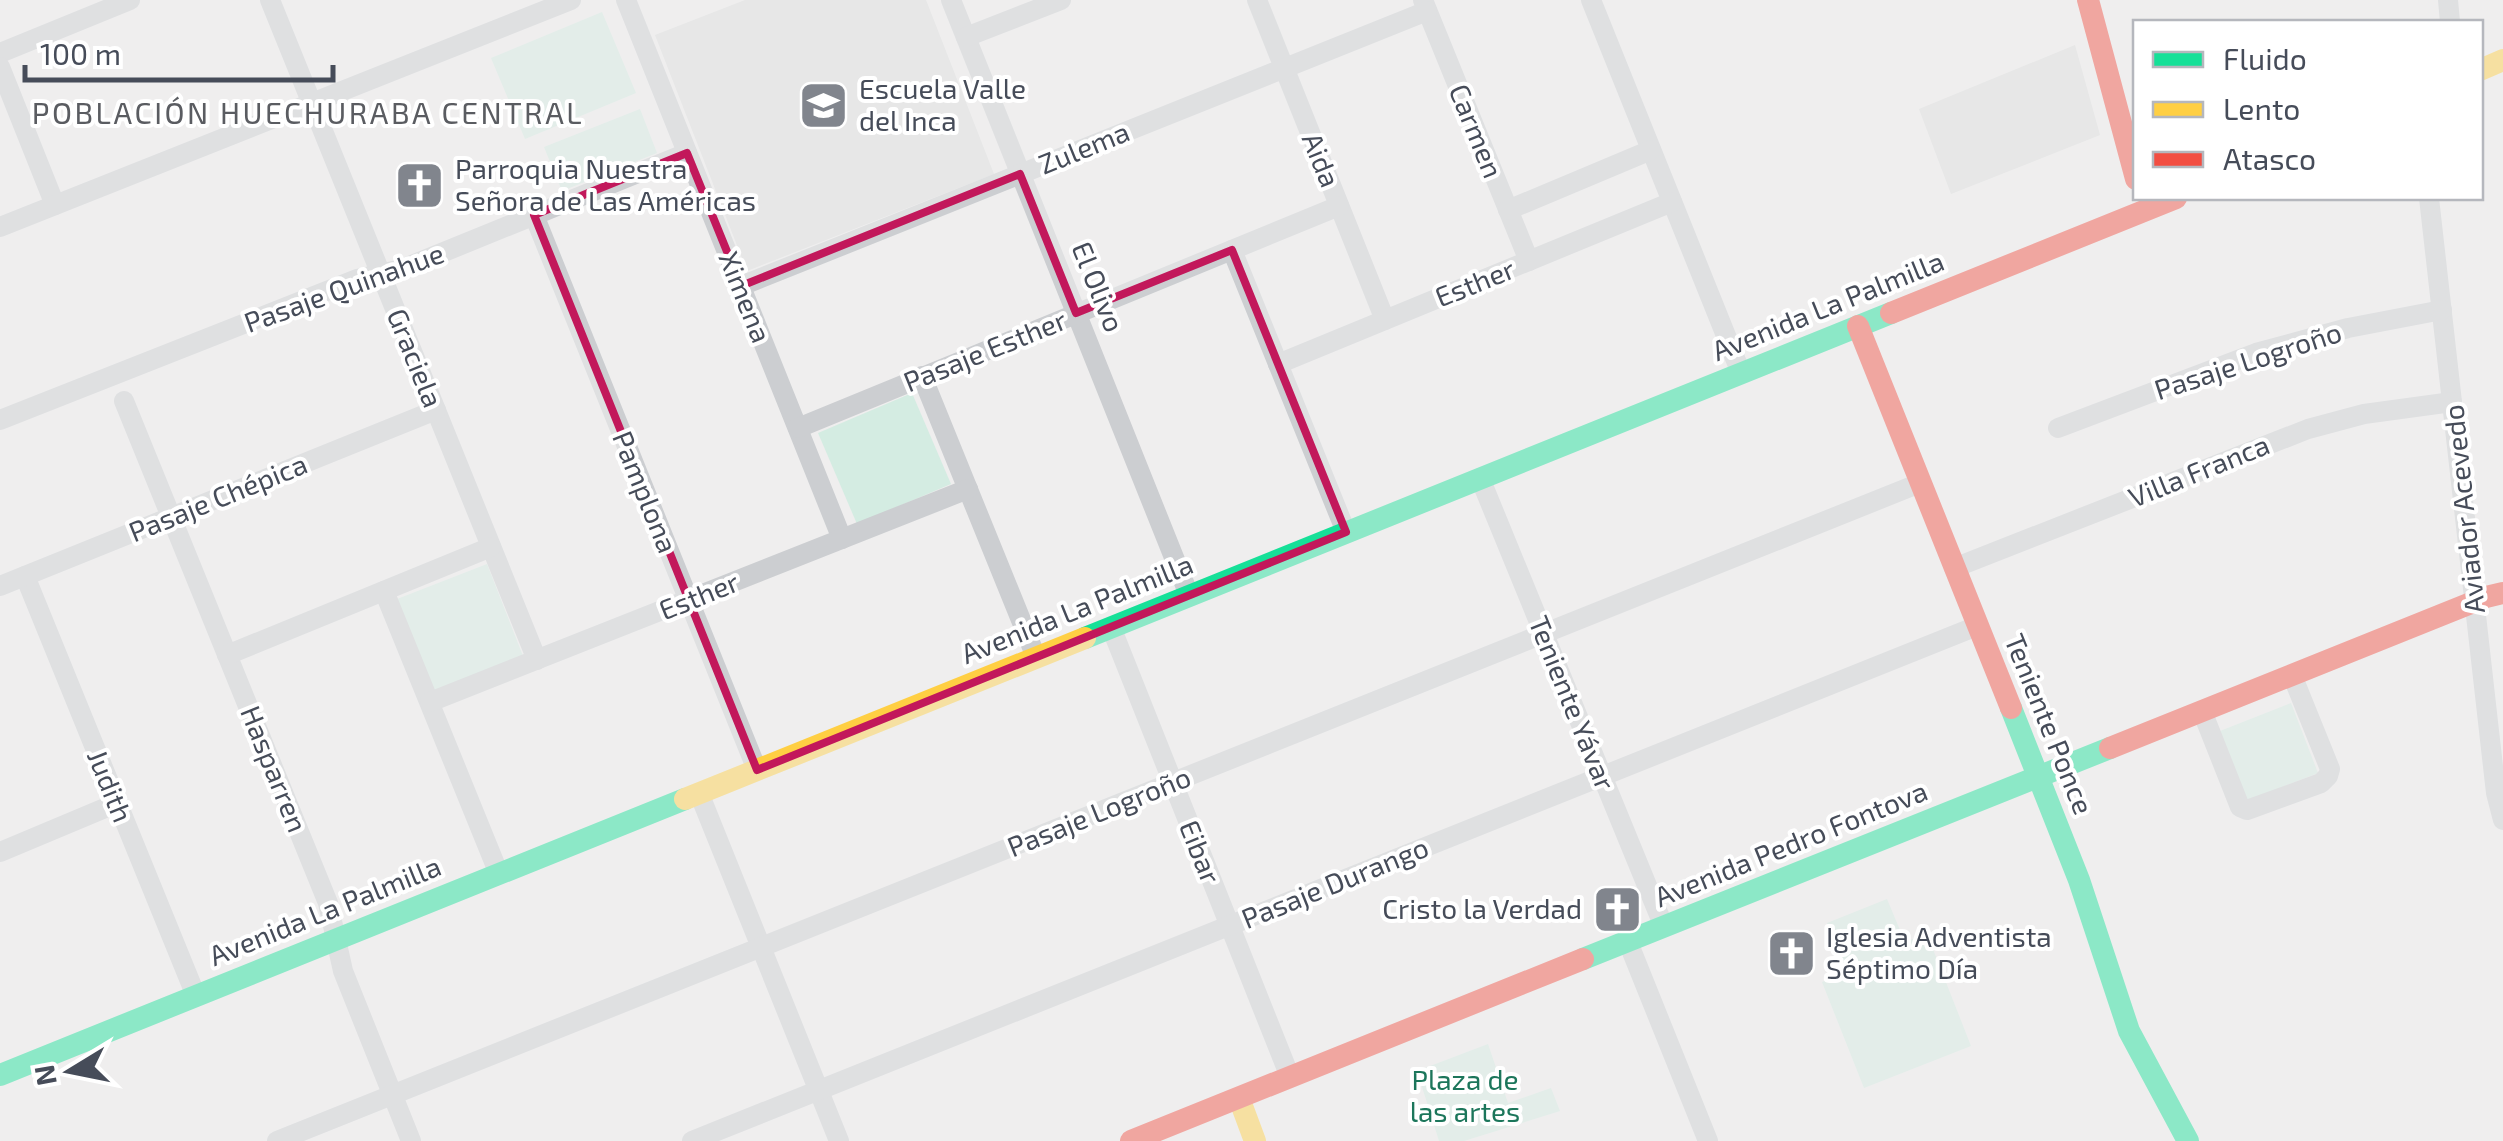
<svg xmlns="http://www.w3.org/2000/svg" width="2503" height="1141" viewBox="0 0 2503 1141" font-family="'Exo 2',sans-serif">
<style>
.education{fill:#ddd}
.green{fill:#d4ece2}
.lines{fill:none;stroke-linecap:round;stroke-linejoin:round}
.street{stroke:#ccced1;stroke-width:20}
.fast{stroke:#16e098;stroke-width:22}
.slow{stroke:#ffcf43;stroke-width:22}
.jam{stroke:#f24e42;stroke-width:22}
.marked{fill:none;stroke:#c2185b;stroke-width:8;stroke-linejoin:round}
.labels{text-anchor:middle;stroke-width:8;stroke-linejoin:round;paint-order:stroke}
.poi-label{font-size:28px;fill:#464c59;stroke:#fff;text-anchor:start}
.street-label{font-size:28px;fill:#464c59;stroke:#fff}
.park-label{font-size:28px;fill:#1c765b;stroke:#fff}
.neighbourhood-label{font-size:30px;letter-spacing:2.5px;fill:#5a5c61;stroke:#fff}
</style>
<rect width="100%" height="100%" fill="#efeeee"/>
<g class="education">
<polygon points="745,0 926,0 994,174 747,271 655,35"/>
<polygon points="2075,45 2100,135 1951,194 1919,109"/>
</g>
<g class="green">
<polygon points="602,12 636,93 525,139 491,58"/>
<polygon points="640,109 657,153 562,191 544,147"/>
<polygon points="912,393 951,484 857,524 818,433"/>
<polygon points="487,564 523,656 428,693 392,601"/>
<polygon points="2291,703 2318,773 2247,801 2220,731"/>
<polygon points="1887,899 1905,942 1927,934 1971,1046 1864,1088 1822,982 1846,972 1827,923"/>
<polygon points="1488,1044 1508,1103 1551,1088 1560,1111 1464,1141 1439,1141 1417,1071"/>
</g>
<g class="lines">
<g class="street">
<polyline points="270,0 537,660"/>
<polyline points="626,0 842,539"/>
<polyline points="951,0 1189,595"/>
<polyline points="1257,0 1385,320"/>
<polyline points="1423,0 1529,261"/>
<polyline points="1591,0 1741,373"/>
<polyline points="2448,0 2450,22"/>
<polyline points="966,37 1061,0"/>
<polyline points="0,53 130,0"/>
<polyline points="0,67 55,205"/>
<polyline points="2429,198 2496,793 2503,820"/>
<polyline points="1508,210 1651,150"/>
<polyline points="534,215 757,770"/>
<polyline points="0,227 571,0"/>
<polyline points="1232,250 1346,532"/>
<polyline points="741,286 1427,11"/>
<polyline points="1278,364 1672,202"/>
<polyline points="922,376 1036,657"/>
<polyline points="124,401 328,903 343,971 411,1141"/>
<polyline points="0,420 357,279 402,269 687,153"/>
<polyline points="798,428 1339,206"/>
<polyline points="2058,428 2256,353 2348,328 2442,310"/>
<polyline points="1480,478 1664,927"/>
<polyline points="1954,568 2308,429 2364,414 2452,402"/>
<polyline points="25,576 196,996"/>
<polyline points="0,586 436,410"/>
<polyline points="384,591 499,874"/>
<polyline points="1111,627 1290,1077"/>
<polyline points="227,655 491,547"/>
<polyline points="430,702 968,489"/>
<polyline points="2202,711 2240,807 2247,810 2321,783 2328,776 2330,769 2292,675"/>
<polyline points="699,793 839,1141"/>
<polyline points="0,852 117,803"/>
<polyline points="1628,942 1708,1141"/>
<polyline points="277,1141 1920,483"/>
<polyline points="692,1141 1977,626"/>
</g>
<g class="fast">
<polyline points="1085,638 1891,313"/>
<polyline points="2011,708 2079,880 2129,1031 2188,1141"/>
<polyline points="1583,959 2110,748"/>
<polyline points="0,1075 685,799"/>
</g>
<g class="slow">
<polyline points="2480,70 2503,60"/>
<polyline points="685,799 1085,638"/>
<polyline points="1239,1098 1255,1141"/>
</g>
<g class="jam">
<polyline points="2088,0 2136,179"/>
<polyline points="1891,313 2176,198"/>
<polyline points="1858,326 2011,708"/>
<polyline points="2110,748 2486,597 2503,593"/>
<polyline points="1131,1141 1583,959"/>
</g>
</g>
<path d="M0 0H2503V1141H0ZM687 153 741 286 1020 174 1076 313 1232 250 1346 532 757 770 534 215Z" fill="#efeeee" fill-opacity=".55" fill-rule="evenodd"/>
<path class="marked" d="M687 153 741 286 1020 174 1076 313 1232 250 1346 532 757 770 534 215Z"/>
<defs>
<symbol id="school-square" viewBox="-11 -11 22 22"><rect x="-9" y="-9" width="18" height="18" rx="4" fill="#81858d" stroke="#fff"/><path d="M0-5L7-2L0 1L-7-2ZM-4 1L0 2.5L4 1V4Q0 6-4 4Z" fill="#fff"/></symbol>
<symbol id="church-square" viewBox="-11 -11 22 22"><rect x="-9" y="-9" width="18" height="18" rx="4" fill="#81858d" stroke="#fff"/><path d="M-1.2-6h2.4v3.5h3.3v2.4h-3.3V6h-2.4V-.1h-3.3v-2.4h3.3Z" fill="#fff"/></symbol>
</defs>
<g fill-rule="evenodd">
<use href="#school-square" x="796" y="78" width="55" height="55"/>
<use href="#church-square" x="392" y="158" width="55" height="55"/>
<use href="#church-square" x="1590" y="882" width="55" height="55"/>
<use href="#church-square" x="1764" y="926" width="55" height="55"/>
</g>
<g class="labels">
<g class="poi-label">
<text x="859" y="99">Escuela Valle<tspan x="859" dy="32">del Inca</tspan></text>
<text x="455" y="179">Parroquia Nuestra<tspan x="455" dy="32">Señora de Las Américas</tspan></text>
<text x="1582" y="919" text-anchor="end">Cristo la Verdad</text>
<text x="1826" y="947">Iglesia Adventista<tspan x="1826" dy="32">Séptimo Día</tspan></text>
</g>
<g class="street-label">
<text transform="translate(1476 131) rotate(68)" y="10">Carmen</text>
<text transform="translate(1084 148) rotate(-22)" y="10">Zulema</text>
<text transform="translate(1321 160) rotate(68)" y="10">Aida</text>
<text transform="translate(1475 283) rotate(-22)" y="10">Esther</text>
<text transform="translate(1098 287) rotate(68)" y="10">El Olivo</text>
<text transform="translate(344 288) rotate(-20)" y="10">Pasaje Quinahue</text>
<text transform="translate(745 297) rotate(68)" y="10">Ximena</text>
<text transform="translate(1828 306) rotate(-22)" y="10">Avenida La Palmilla</text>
<text transform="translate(985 351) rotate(-22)" y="10">Pasaje Esther</text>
<text transform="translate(415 358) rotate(68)" y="10">Graciela</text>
<text transform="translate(2248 361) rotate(-18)" y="10">Pasaje Logroño</text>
<text transform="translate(2199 471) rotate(-22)" y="10">Villa Franca</text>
<text transform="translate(645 492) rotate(68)" y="10">Pamplona</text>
<text transform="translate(218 498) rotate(-22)" y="10">Pasaje Chépica</text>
<text transform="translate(2464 509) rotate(-96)" y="10">Aviador Acevedo</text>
<text transform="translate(699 596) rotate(-22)" y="10">Esther</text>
<text transform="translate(1077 609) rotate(-22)" y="10">Avenida La Palmilla</text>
<text transform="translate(1572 703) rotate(68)" y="10">Teniente Yávar</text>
<text transform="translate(2049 724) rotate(68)" y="10">Teniente Ponce</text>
<text transform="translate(274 769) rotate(68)" y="10">Hasparren</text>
<text transform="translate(110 786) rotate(68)" y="10">Judith</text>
<text transform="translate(1099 812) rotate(-22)" y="10">Pasaje Logroño</text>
<text transform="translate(1791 844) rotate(-22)" y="10">Avenida Pedro Fontova</text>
<text transform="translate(1200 852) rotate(68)" y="10">Eibar</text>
<text transform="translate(1335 883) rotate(-22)" y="10">Pasaje Durango</text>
<text transform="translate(325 911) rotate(-22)" y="10">Avenida La Palmilla</text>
</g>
<g class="park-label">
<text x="1465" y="1090">Plaza de<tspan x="1465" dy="32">las artes</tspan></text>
</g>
<g class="neighbourhood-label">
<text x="308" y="124">POBLACIÓN HUECHURABA CENTRAL</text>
</g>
</g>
<rect x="2133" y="20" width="350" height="180" fill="#ffffff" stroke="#b5b7bd" stroke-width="2.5"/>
<rect x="2153" y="52" width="50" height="15" fill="#16e098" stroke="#b5b7bd" stroke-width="2.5"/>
<text x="2223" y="70" font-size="30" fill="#464c59">Fluido</text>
<rect x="2153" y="102" width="50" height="15" fill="#ffcf43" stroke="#b5b7bd" stroke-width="2.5"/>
<text x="2223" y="120" font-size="30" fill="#464c59">Lento</text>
<rect x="2153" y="152" width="50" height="15" fill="#f24e42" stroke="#b5b7bd" stroke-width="2.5"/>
<text x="2223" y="170" font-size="30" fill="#464c59">Atasco</text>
<g transform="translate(70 1071) rotate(260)" stroke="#ffffff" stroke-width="8" paint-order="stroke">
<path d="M0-8L18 38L0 25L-18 38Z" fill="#464c59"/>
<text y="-15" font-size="28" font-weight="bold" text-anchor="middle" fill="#464c59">N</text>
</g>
<path d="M25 65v15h308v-15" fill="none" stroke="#464c59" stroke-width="5"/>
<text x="40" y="65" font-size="30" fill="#464c59" stroke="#ffffff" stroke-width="8" paint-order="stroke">100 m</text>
</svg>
